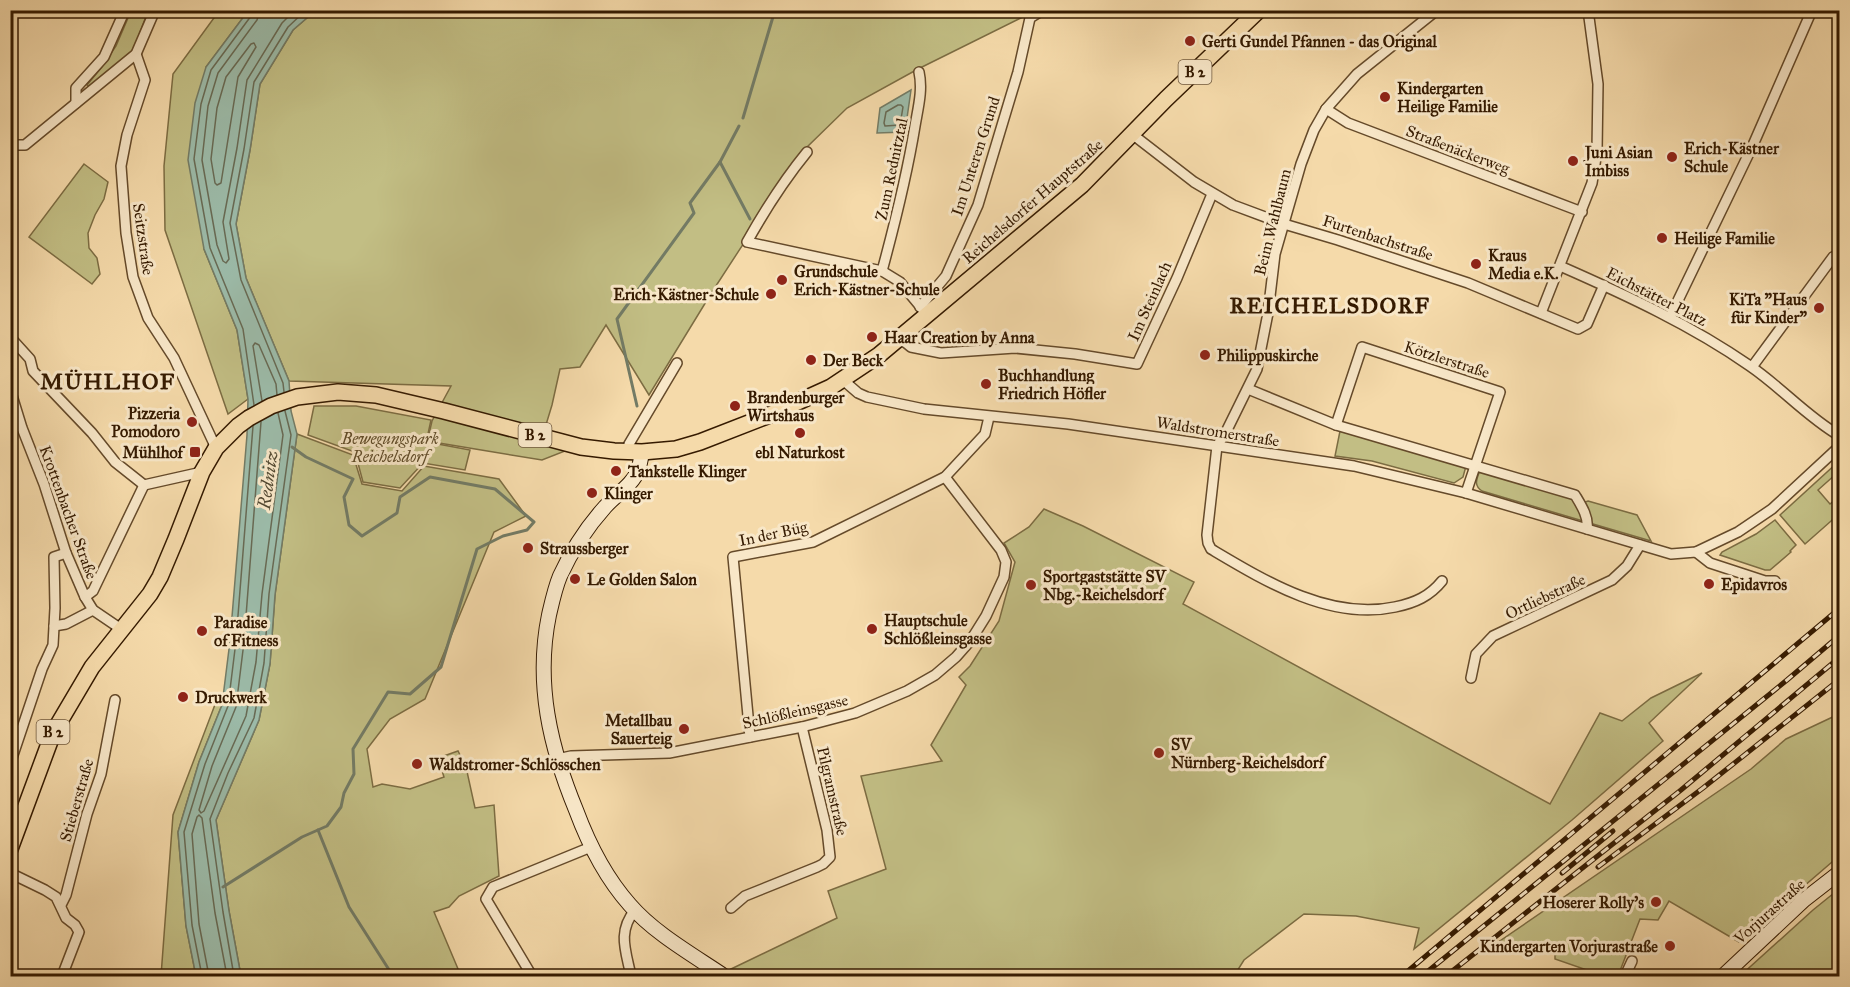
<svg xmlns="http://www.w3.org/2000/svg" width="1850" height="987" viewBox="0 0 1850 987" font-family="'IM FELL Great Primer',serif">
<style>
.green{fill:#c2be84;stroke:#7c6c42;stroke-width:1.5}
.water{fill:#9cbba9;stroke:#737b65;stroke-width:1.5}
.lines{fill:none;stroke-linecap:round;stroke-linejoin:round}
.shore{stroke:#686a54;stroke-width:1.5}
.stream{stroke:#737b65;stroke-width:3}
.street-casing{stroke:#654a2a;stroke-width:12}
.secondary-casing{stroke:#351a00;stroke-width:16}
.primary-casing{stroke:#351a00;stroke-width:18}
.street{stroke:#f8e7c8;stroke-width:9}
.secondary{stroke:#f8e7c8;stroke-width:14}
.primary{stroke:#f5daaa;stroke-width:15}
.rail-casing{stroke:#351a00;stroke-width:5}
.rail{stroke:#f8e7c8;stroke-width:3;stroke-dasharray:9;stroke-linecap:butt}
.poi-dot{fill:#8f2418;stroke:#f8e7c8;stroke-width:2}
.labels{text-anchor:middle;stroke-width:6;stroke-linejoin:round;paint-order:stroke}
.shield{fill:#f8e7c8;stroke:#70583c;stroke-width:1.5}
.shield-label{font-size:15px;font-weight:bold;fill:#351a00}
.poi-label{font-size:16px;font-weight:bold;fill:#351a00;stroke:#f8e7c8;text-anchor:start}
.street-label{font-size:16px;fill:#351a00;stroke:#f8e7c8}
.park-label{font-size:16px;font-style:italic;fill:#5f4b28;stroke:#f8e7c8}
.water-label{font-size:18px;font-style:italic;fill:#544a33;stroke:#f8e7c8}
.district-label{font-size:22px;font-weight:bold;letter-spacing:1.5px;fill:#351a00;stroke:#f8e7c8}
</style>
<rect width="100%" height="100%" fill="#f5daaa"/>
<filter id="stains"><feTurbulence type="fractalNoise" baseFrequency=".00333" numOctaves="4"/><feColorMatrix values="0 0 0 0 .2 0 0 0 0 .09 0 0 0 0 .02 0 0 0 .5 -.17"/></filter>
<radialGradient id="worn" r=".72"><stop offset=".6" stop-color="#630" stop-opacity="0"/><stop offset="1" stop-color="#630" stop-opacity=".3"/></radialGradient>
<g class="green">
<polygon points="131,11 148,11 133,51 90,88 87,85 101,68 116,46"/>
<polygon points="219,11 248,11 206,67 204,249 237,330 248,399 228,414 165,230 164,166 173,74"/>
<polygon points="315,11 1035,11 918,69 847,108 805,149 712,292 649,395 606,325 580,367 560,369 552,405 545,428 565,451 542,460 439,443 429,434 432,421 451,386 289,381 246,278 236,224 250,150 260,84 293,30"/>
<polygon points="84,164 108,182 104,199 95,215 88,233 89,248 97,258 100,274 92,284 29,237"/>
<polygon points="314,406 356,406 431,420 428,434 438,444 470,450 465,470 423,463 400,488 363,482 355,452 308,435"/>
<polygon points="1340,431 1466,466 1463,477 1454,483 1372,461 1335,456"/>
<polygon points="297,434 353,455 362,484 402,491 424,466 499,479 526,516 494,532 425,699 390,719 367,749 373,787 382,784 410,789 444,777 438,758 458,751 466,767 475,808 494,805 499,876 459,896 449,907 434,912 461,976 241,976 229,911 216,820 259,720 270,664 275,595"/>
<polygon points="1838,462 1839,462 1839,477 1836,474 1818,490 1830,504 1837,498 1839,501 1839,514 1805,544 1780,515"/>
<path d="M1480 470 1572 498 1583 514V521L1482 491C1473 485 1477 479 1480 470Z"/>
<path d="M1588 501 1637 515 1651 541 1593 524C1588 519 1584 509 1585 502Z"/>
<polygon points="1044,509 1083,526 1194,582 1183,604 1550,804 1600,713 1622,721 1651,698 1702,673 1649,723 1663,741 1572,820 1414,949 1419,928 1356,916 1304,914 1244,960 1234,976 739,976 731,969 837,918 828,891 886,869 861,776 942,761 931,745 966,685 959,677 970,666 999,621 1015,562 1004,543 1029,527"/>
<polygon points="1775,520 1796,545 1790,551 1791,552 1770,570 1765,570 1720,555 1722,552 1756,534"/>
<polygon points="216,702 222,705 199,762 178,832 186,926 196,976 161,976 173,815"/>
<polygon points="1839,714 1839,856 1739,942 1669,901 1658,920 1640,919 1618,976 1604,976 1555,959 1555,945 1494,945 1751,769 1786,739"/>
<polygon points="1839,889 1839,976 1740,976 1813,910"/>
</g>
<g class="water">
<polygon points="248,11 315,11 293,30 260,84 250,150 236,224 246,278 289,381 291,411 297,434 275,595 270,664 259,720 216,820 229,911 241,976 196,976 186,926 178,832 199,762 222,705 230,641 247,435 248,399 237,330 204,249 188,160 195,103 206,67"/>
<polygon points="911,90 905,132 877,133 880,108"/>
</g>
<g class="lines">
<g class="shore">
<polyline points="252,10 251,16 211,70 201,104 194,159 210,248 243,329 254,405"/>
<polyline points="260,10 257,20 218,73 208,106 202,160 217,245 223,261 226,263 229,259 223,222 237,148 247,80 282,23 295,10"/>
<polygon points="254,43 256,47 238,77 221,183 217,185 215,183 211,159 217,108 226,77 251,44"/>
<polygon points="898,105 901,105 903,107 900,125 885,126 884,123 886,112"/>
<polyline points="284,392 283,383 241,280 230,223 244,149 254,82 288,27 306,10"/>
<polyline points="262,401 253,346 255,343 259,345 276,384 277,395"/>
<polyline points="261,422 244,642 236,707 212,766 199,810 201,813 204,811 246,716 256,662 262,594 283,435 278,413"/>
<polyline points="202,976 192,925 184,832 205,764 228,706 236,641 253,426"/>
<polyline points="209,976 199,924 192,834 197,817 199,815 202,818 215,913 227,976"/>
<polyline points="234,976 223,912 210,819 228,773 254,718 264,663 269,594 291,435 285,411"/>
</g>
<g class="stream">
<polyline points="743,118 775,10"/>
<polyline points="720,162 750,219"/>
<polyline points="637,406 617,319 694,213 690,203 720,162 739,126"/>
<polyline points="318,830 349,907 393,976"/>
<polyline points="223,887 302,837 327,826 341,807 344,793 354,774 353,749 388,692 410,694 441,667 477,549 503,536 527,530 534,522 495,489 430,477 400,497 397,513 362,536 349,525 344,497 353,479 306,457 292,447"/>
</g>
<defs>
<g id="street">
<path d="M1437 10 1357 74 1326 109 1314 130 1301 164 1275 254 1268 313 1257 369 1225 434 1217 446 1207 535 1208 543 1211 549C1265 581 1330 621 1395 607 1415 603 1430 596 1442 581"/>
<polyline points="136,54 145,80 127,135 121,166 126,233 133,277 148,318 174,358 216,448"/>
<polyline points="76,103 76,88 104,57 125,10"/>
<polyline points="1326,109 1348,123 1582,212"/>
<polyline points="1132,134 1194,182 1233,205 1284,224 1338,240 1468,283 1578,329 1587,324 1604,285"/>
<polyline points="10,145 25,145 136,54 155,10"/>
<path d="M807 152C784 180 765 210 747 242L882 271 900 282 924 311"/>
<path d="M1560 266C1626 295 1691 325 1750 366 1781 387 1807 417 1840 436"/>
<path d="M882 271C895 223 907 175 915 126 918 108 923 90 919 72"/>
<polyline points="920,307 946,276 978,205 1018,72 1030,18 1043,10"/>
<polyline points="1541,313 1592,183 1597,151 1598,84 1588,10"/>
<polyline points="1670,317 1753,145 1812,10"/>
<polyline points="10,337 30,359 33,371 92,433 115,462 144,485"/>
<polyline points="900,338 911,347 941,353 1015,348 1075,354 1137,364 1177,278 1212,194"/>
<polyline points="1752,367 1833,257 1840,254"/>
<polyline points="843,380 858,393 867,397 924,409 1068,424 1354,466 1466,493 1671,554 1696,552 1738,532 1772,509 1840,446"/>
<polyline points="10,389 22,428 44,484 66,553 85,597 93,610 121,629"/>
<path d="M1248 389 1336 425 1575 495C1581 505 1589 517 1587 529"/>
<polyline points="1336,425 1362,347 1500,392 1466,493"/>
<polyline points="628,452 629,444 677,363"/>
<polyline points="144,485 202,472"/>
<polyline points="1696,552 1710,563 1765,581 1775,581"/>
<polyline points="85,597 93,591 144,485"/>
<polyline points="54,626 66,624 93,610"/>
<polyline points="1471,678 1476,654 1493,636 1612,580 1627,566 1640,545"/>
<polyline points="750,737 733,557 813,542 945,477 985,434 989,417"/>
<polyline points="557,759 571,756 669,753 802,727 855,713 907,691 935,675 956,657 971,640 986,616 1004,577 1006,562 1001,550 945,477"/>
<polyline points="10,764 42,669 53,645 55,608 54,557 66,553"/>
<polyline points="10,873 45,890 56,897 66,918 75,925 79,932 62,976"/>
<polyline points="61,905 66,895 87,814 101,774 115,700"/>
<polyline points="731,908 745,896 817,867 823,864 830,857 827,830 802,727"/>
<polyline points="532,976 486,899 493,887 591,847"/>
<path d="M631 976C626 951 617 932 635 910"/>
<polyline points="1625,976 1632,961"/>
</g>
<g id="secondary">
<path d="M642 452C641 458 640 465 638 470 633 485 615 495 605 507 587 527 571 552 560 576 555 588 552 602 549 615 535 683 550 747 576 810 589 845 605 877 630 905 654 933 693 955 724 976"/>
<polyline points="1723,976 1804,900 1840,872"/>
</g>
<polyline id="primary" points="10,849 53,733 92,667 150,594 160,577 176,539 202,472 216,448 238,426 249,418 271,406 297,397 338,392 376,395 444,411 581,447 614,451 642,452 676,449 700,442 767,416 831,387 879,355 1082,185 1166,99 1259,10"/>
</defs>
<use href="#street" class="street-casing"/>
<use href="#secondary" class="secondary-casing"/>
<use href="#primary" class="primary-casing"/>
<use href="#street" class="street"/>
<use href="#secondary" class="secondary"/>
<use href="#primary" class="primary"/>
<defs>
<g id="rail">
<polyline points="1598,867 1703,788 1840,679"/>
<polyline points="1562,873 1613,831"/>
<polyline points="1402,976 1840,608"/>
<polyline points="1422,976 1787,680 1840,635"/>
<polyline points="1446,976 1681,790 1840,657"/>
</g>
</defs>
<use href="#rail" class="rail-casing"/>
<use href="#rail" class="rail"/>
</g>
<g class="poi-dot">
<circle cx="1190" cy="41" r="6"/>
<circle cx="1385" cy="97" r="6"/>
<circle cx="1672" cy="157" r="6"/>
<circle cx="1573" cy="161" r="6"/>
<circle cx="1662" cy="238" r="6"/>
<circle cx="1476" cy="264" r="6"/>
<circle cx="782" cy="280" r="6"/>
<circle cx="771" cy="294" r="6"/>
<circle cx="1819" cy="308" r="6"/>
<circle cx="872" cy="337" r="6"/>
<circle cx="1205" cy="355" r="6"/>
<circle cx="811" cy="360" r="6"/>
<circle cx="986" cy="384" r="6"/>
<circle cx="735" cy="406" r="6"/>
<circle cx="192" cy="422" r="6"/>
<circle cx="800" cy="433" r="6"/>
<rect x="189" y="446" width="12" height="12" rx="3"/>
<circle cx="616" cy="471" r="6"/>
<circle cx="592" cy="493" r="6"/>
<circle cx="528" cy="548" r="6"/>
<circle cx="575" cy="579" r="6"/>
<circle cx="1709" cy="584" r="6"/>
<circle cx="1031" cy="585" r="6"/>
<circle cx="872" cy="629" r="6"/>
<circle cx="202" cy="631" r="6"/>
<circle cx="183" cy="697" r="6"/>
<circle cx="684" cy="729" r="6"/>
<circle cx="1159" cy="753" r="6"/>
<circle cx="417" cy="764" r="6"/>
<circle cx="1656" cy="902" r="6"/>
<circle cx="1670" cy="946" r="6"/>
</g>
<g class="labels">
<g class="shield">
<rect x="1178.5" y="60" width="33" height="24" rx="4.5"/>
<rect x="518.5" y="423" width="33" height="24" rx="4.5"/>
<rect x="36.5" y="720" width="33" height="24" rx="4.5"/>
</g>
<g class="shield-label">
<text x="1195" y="77">B 2</text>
<text x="535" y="440">B 2</text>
<text x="53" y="737">B 2</text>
</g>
<g class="poi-label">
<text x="1202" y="47">Gerti Gundel Pfannen - das Original</text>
<text x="1397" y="94">Kindergarten<tspan x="1397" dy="18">Heilige Familie</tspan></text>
<text x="1684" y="154">Erich-Kästner<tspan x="1684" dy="18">Schule</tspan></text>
<text x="1585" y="158">Juni Asian<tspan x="1585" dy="18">Imbiss</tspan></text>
<text x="1674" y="244">Heilige Familie</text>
<text x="1488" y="261">Kraus<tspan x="1488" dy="18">Media e.K.</tspan></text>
<text x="794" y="277">Grundschule<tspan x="794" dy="18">Erich-Kästner-Schule</tspan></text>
<text x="759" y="300" text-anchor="end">Erich-Kästner-Schule</text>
<text x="1807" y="305" text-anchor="end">KiTa "Haus<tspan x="1807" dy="18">für Kinder"</tspan></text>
<text x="884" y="343">Haar Creation by Anna</text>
<text x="1217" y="361">Philippuskirche</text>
<text x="823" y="366">Der Beck</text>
<text x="998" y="381">Buchhandlung<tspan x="998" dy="18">Friedrich Höfler</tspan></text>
<text x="747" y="403">Brandenburger<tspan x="747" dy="18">Wirtshaus</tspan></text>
<text x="180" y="419" text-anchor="end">Pizzeria<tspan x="180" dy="18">Pomodoro</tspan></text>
<text x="183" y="458" text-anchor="end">Mühlhof</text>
<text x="800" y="458" text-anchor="middle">ebl Naturkost</text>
<text x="628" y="477">Tankstelle Klinger</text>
<text x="604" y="499">Klinger</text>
<text x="540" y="554">Straussberger</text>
<text x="1043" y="582">Sportgaststätte SV<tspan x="1043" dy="18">Nbg.-Reichelsdorf</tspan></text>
<text x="587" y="585">Le Golden Salon</text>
<text x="1721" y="590">Epidavros</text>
<text x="884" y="626">Hauptschule<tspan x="884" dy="18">Schlößleinsgasse</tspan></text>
<text x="214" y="628">Paradise<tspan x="214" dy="18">of Fitness</tspan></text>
<text x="195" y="703">Druckwerk</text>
<text x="672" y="726" text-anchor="end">Metallbau<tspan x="672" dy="18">Sauerteig</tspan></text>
<text x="1171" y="750">SV<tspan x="1171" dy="18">Nürnberg-Reichelsdorf</tspan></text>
<text x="429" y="770">Waldstromer-Schlösschen</text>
<text x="1644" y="908" text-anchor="end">Hoserer Rolly's</text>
<text x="1658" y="952" text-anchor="end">Kindergarten Vorjurastraße</text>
</g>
<g class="street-label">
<text transform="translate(1458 149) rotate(21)" y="6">Straßenäckerweg</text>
<text transform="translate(975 156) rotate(-72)" y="6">Im Unteren Grund</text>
<text transform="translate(891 169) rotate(-78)" y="6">Zum Rednitztal</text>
<text transform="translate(1032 201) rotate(-41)" y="6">Reichelsdorfer Hauptstraße</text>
<text transform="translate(1272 222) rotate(-76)" y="6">Beim Wahlbaum</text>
<text transform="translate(1378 237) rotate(18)" y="6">Furtenbachstraße</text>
<text transform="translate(144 239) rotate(82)" y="6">Seitzstraße</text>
<text transform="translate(1657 296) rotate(27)" y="6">Eichstätter Platz</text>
<text transform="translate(1149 301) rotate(-66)" y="6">Im Steinlach</text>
<text transform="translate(1447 359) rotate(18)" y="6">Kötzlerstraße</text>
<text transform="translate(1218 431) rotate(9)" y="6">Waldstromerstraße</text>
<text transform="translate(69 512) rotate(70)" y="6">Krottenbacher Straße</text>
<text transform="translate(773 533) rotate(-12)" y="6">In der Büg</text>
<text transform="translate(1545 596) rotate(-25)" y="6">Ortliebstraße</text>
<text transform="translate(795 711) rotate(-13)" y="6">Schlößleinsgasse</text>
<text transform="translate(833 791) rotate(77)" y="6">Pilgramstraße</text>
<text transform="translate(76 800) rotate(-74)" y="6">Stieberstraße</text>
<text transform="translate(1769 911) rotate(-42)" y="6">Vorjurastraße</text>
</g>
<g class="park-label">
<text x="390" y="444">Bewegungspark<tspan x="390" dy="18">Reichelsdorf</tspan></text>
</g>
<g class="water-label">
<text transform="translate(268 480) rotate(-82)" y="6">Rednitz</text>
</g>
<g class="district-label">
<text x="1330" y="313">REICHELSDORF</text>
<text x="108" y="389">MÜHLHOF</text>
</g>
</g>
<rect width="1850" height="987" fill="none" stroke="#f5daaa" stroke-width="36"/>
<rect x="12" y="12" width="1826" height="963" fill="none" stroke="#351a00" stroke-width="3"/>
<rect x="18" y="18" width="1814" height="951" fill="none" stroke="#351a00" stroke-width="1.5"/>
<rect width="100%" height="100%" filter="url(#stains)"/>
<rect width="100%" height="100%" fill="url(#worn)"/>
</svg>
